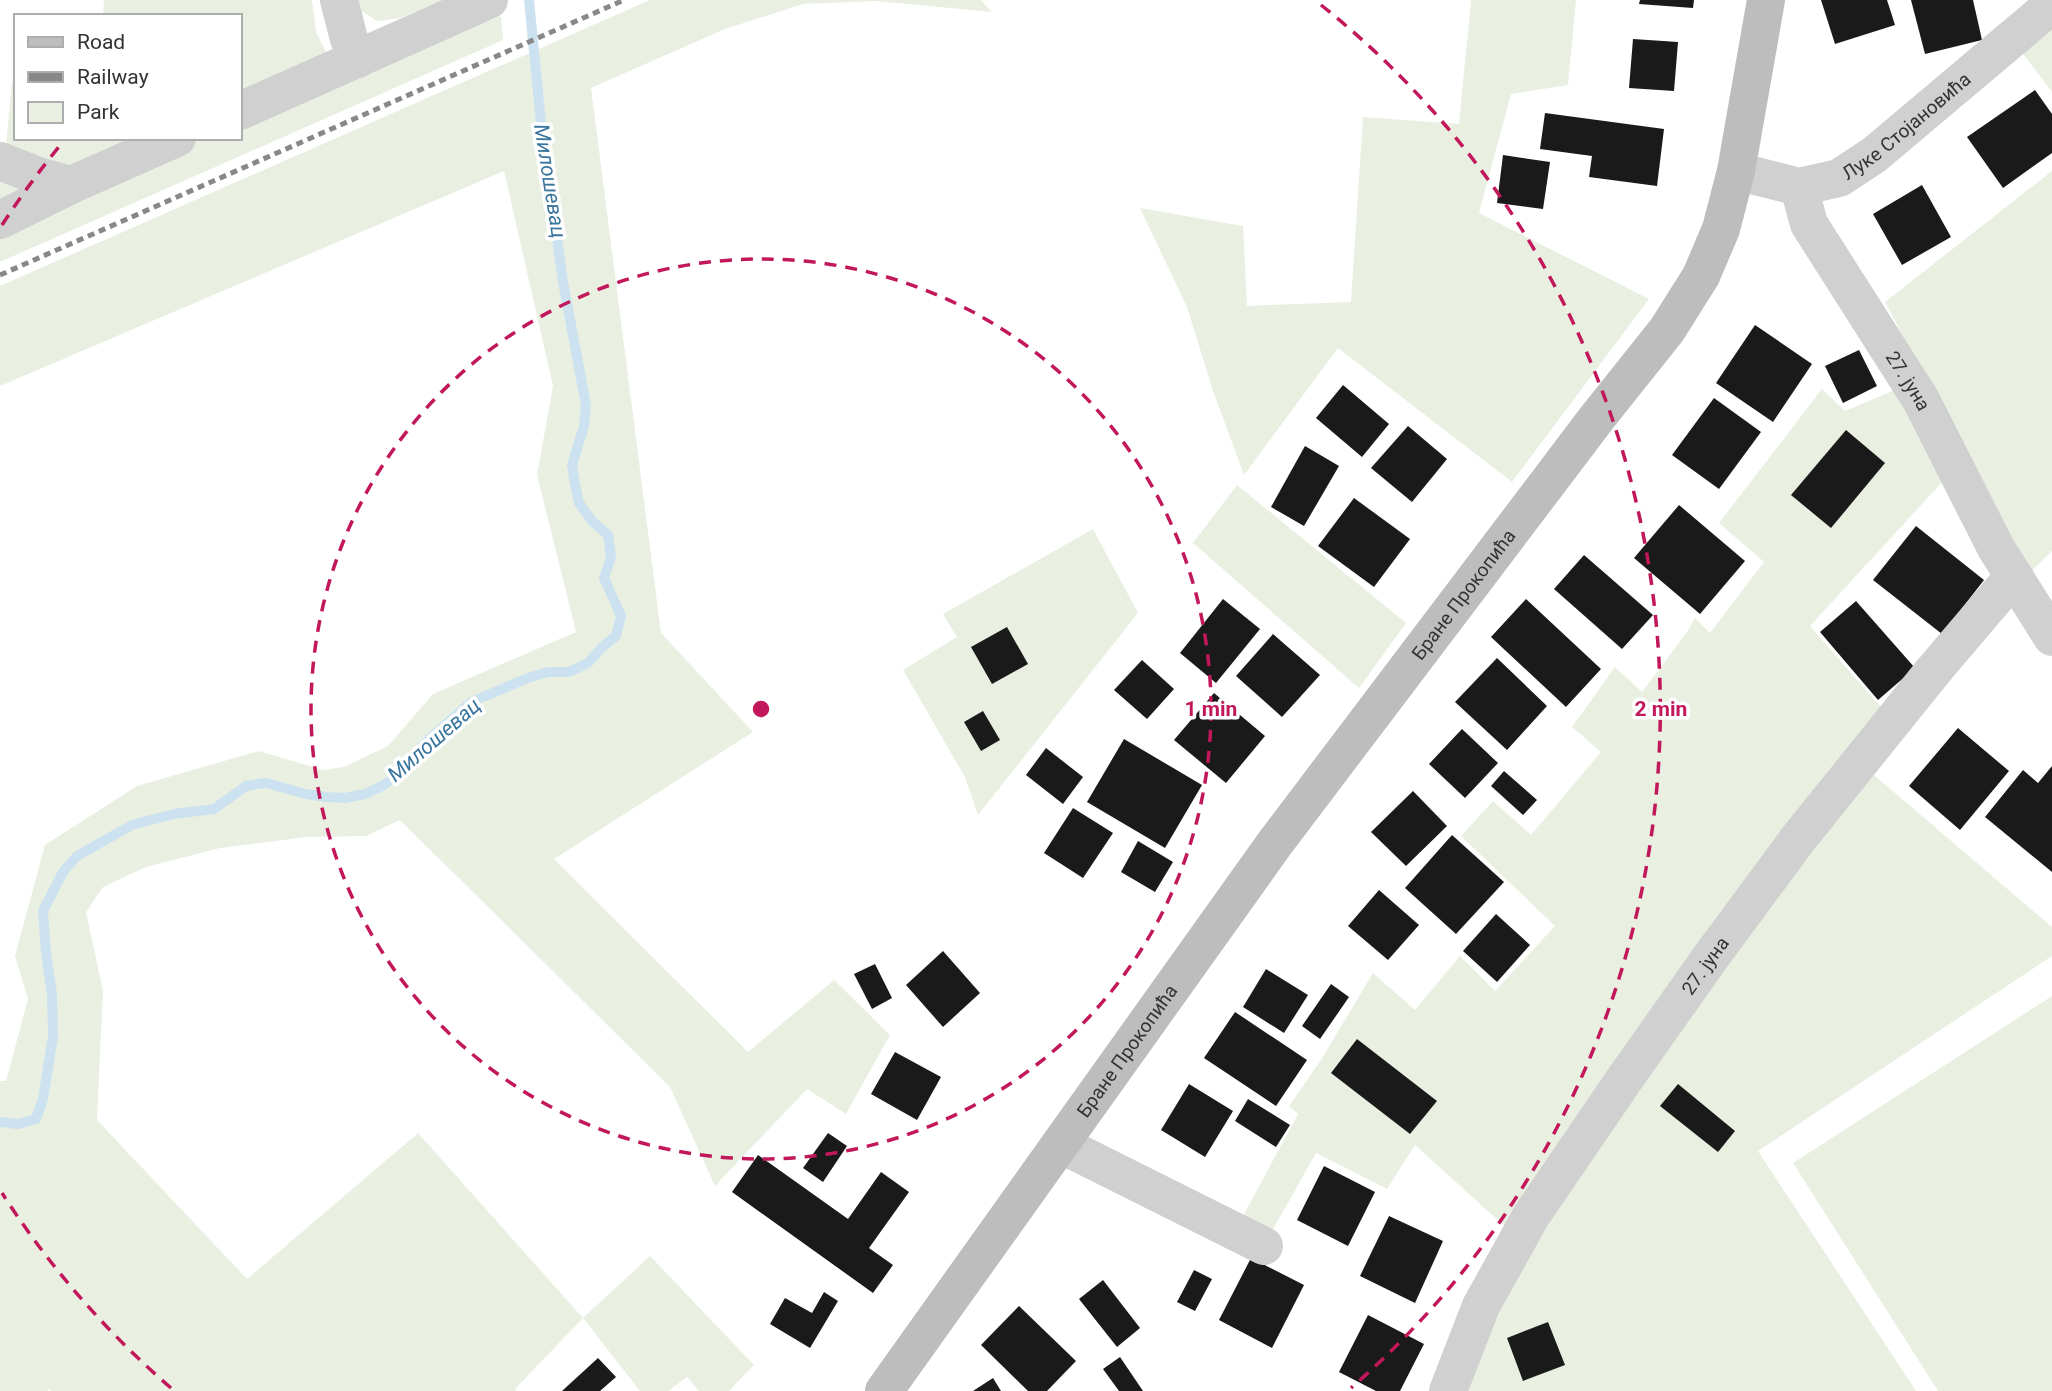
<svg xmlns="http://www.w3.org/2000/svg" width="2052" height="1391" viewBox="0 0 2052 1391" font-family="Roboto,sans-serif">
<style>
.green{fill:#e9f0e1}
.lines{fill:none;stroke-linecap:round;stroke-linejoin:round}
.stream{stroke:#cde2f0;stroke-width:10}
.building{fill:#1a1a1a}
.street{stroke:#d0d0d0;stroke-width:38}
.secondary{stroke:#bdbdbd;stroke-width:38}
.rail{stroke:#888;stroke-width:5;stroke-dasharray:7 5;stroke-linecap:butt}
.ring{fill:none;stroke:#c2185b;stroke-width:3.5;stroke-dasharray:12 9}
.labels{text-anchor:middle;stroke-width:7;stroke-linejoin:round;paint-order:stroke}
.street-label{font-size:19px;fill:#333;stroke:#fff}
.water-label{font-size:21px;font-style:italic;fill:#39759d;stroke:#fff}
.centre{fill:#c2185b;stroke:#fff;stroke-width:3.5}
.ring-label{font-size:21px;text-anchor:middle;font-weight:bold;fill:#c2185b;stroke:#fff;stroke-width:7;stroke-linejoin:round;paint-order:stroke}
</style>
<rect width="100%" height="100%" fill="#fff"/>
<g class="green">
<polygon points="104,0 312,0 316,32 326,52 346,82 501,16 503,40 0,262 0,172 5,158 12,81 16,81 16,138 240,138 240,16 103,16"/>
<polygon points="359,0 444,0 400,18 377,21 359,9"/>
<polygon points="650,0 981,0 992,12 877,1 803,4 725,29 591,88 661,633 753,732 554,859 748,1052 834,980 890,1035 846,1114 807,1089 715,1186 670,1087 400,820 366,836 307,837 220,848 146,867 103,887 86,912 103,991 97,1120 247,1279 418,1133 583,1318 650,1256 754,1365 729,1391 699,1391 687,1377 668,1391 640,1391 583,1318 515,1389 516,1391 52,1391 49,1389 47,1391 0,1391 0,1081 6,1081 28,999 15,956 45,845 137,786 259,751 323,770 344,767 388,746 433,694 576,632 537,475 553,386 504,171 0,386 0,286"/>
<polygon points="1471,0 1576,0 1568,85 1511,94 1479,213 1649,299 1512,482 1338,348 1244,475 1213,391 1187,307 1140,208 1243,226 1247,306 1351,302 1363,117 1459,124"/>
<polygon points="2052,22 2052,92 2020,50"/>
<polygon points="2052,171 2052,551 2031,572 1961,447 1885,302"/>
<polygon points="1899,388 1945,479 1810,626 1886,713 1512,1233 1415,1145 1387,1189 1316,1153 1272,1231 1242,1218 1298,1114 1289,1106 1321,1060 1373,973 1415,1010 1460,956 1495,991 1555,926 1461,836 1493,801 1531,835 1601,752 1572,727 1615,667 1642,692 1687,632 1695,618 1710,633 1764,562 1719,523 1822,389 1845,411"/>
<polygon points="1237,485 1406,623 1359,688 1193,543"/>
<polygon points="1093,529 1138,613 978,815 965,777 903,670 957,637 943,614"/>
<polygon points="1867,769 2052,927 2052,956 1758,1151 1916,1391 1459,1391 1483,1332 1579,1161"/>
<polygon points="2052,996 2052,1391 1938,1391 1793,1163"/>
</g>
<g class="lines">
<polyline class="stream" points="0,1122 18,1124 36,1119 43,1099 53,1036 52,994 46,953 43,911 63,872 77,856 132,825 174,814 214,809 246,786 266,783 306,794 326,797 345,798 365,794 382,786 398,775 424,744 471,702 528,678 548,672 569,672 588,663 602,647 616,636 621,616 604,578 611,557 608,535 592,521 579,503 575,484 572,465 584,426 586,405 563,282 541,123 529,0"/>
</g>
<g class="building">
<polygon points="1640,0 1694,0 1693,8 1639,4"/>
<polygon points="1821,0 1887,0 1895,25 1835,44"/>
<polygon points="1911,0 1973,0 1982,40 1925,54"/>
<polygon points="1633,39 1678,42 1674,91 1629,88"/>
<polygon points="2035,90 2052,114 2052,153 2003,188 1967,137"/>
<polygon points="1545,113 1664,129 1657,186 1589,177 1592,156 1540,149"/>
<polygon points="1503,155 1550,162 1543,209 1497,203"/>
<polygon points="1922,185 1951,237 1902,265 1873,214"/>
<polygon points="1755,325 1812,364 1773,422 1716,383"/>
<polygon points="1859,350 1877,386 1843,403 1825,366"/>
<polygon points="1343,385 1389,424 1362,457 1316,418"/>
<polygon points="1714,398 1761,432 1719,489 1672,455"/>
<polygon points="1408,426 1447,459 1412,502 1371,468"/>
<polygon points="1846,430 1885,463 1831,528 1791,495"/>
<polygon points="1305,446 1339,466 1304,526 1271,507"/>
<polygon points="1354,498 1410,539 1374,587 1318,546"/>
<polygon points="1679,505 1745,561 1700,614 1634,558"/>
<polygon points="1916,526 1984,580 1942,634 1873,580"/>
<polygon points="1584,555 1653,615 1622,649 1554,589"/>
<polygon points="1223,599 1260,629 1216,683 1180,653"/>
<polygon points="1526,599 1601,669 1566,707 1491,637"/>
<polygon points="1856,601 1915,668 1878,700 1820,632"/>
<polygon points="1007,627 1028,664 992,684 971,647"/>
<polygon points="1273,634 1320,675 1282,717 1236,676"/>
<polygon points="1497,658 1547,706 1507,750 1455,702"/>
<polygon points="1142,660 1174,689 1147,719 1114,690"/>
<polygon points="1214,693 1265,736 1226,783 1174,740"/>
<polygon points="983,711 1000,740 981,751 964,722"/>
<polygon points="1958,728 2009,771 1960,830 1909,786"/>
<polygon points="1462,729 1498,763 1465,798 1429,764"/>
<polygon points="1124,739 1202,785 1165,848 1087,802"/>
<polygon points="1046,748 1083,777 1063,804 1026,775"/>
<polygon points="2052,766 2052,872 1985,817 2023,770 2038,783"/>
<polygon points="1504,771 1537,800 1523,815 1491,786"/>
<polygon points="1413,791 1447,826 1406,866 1371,832"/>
<polygon points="1073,808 1113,833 1083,878 1044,853"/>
<polygon points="1452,835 1504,882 1456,934 1405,888"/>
<polygon points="1138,841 1173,862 1155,892 1121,872"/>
<polygon points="1379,890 1419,925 1388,960 1348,926"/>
<polygon points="1496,914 1530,945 1497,982 1463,951"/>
<polygon points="943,951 980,993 943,1027 906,985"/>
<polygon points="875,964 892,998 872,1009 854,974"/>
<polygon points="1266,969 1308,995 1284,1033 1243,1007"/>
<polygon points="1331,984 1349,997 1320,1039 1302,1026"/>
<polygon points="1235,1012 1307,1060 1276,1106 1204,1058"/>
<polygon points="1357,1039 1437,1101 1410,1134 1331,1073"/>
<polygon points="895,1052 941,1077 917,1120 871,1094"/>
<polygon points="1189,1084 1233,1111 1205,1157 1161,1130"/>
<polygon points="1678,1084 1735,1131 1718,1152 1660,1106"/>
<polygon points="1248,1099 1290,1125 1276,1147 1235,1121"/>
<polygon points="828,1133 847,1146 823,1182 803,1168"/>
<polygon points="758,1155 848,1219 881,1172 909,1192 869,1248 893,1265 873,1293 732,1192"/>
<polygon points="1324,1166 1375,1192 1348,1246 1297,1220"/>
<polygon points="1389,1216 1443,1241 1415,1303 1360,1276"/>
<polygon points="1251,1258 1304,1285 1272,1348 1219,1320"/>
<polygon points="1194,1270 1212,1279 1195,1311 1177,1302"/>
<polygon points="1103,1280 1140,1328 1117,1347 1079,1299"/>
<polygon points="824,1292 838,1301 810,1348 770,1324 785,1298 812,1313"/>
<polygon points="1019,1306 1076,1361 1047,1391 1028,1391 981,1345"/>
<polygon points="1368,1315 1424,1344 1400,1391 1376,1391 1339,1372"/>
<polygon points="1548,1322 1565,1365 1523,1381 1507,1338"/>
<polygon points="1120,1357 1143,1391 1119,1391 1103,1369"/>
<polygon points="598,1358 616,1377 600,1391 562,1391"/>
<polygon points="993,1378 1001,1391 973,1391"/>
</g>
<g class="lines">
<g class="street">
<polyline points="339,0 349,39 358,59"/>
<polyline points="240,111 489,0"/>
<polyline points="0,161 38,176 71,185"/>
<path id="s1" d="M1736 171 1799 187 1839 178 1874 155 2052 5"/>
<path id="s2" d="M1799 187 1809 224 1921 400 1996 548 2052 637"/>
<polyline points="0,220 71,185 177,138"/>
<polyline points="1060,1144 1264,1246"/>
<path id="s3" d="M1448 1391 1481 1306 1531 1216 1626 1077 1710 958 1798 839 1934 670 2014 576"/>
</g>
<path class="secondary" id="s4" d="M884 1391 1275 843 1596 419 1667 330 1701 276 1721 229 1736 171 1766 0"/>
<polyline class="rail" points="0,275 624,0"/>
</g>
<g class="ring">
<circle cx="761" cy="709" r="450"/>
<path d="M171 1388A900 900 0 0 1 2 1193M2 225A900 900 0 0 1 62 143M1321 5A900 900 0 0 1 1351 1388"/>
</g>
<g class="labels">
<g class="street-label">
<text dy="7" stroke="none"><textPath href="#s1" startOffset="191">Луке Стојановића</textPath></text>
<text dy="7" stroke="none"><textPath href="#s2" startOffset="224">27. јуна</textPath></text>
<text dy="7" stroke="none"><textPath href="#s4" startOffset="985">Бране Прокопића</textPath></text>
<text dy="7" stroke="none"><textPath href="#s3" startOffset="499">27. јуна</textPath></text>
<text dy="7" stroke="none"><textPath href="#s4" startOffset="418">Бране Прокопића</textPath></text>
</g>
<g class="water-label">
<text transform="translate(550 181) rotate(81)" y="7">Милошевац</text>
<text transform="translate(434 740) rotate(-41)" y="7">Милошевац</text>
</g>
</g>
<circle cx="761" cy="709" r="10" class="centre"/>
<g class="ring-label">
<text x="1211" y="716">1 min</text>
<text x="1661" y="716">2 min</text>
</g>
<rect x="14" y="14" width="228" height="126" fill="#ffffff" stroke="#adadad" stroke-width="2"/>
<rect x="28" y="37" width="35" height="10" fill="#bdbdbd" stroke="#adadad" stroke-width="2"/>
<text x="77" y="49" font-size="21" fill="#333333">Road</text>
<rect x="28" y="72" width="35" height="10" fill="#888888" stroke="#adadad" stroke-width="2"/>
<text x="77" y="84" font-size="21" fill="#333333">Railway</text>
<rect x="28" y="102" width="35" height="21" fill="#e9f0e1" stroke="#adadad" stroke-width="2"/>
<text x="77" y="119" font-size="21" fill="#333333">Park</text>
</svg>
